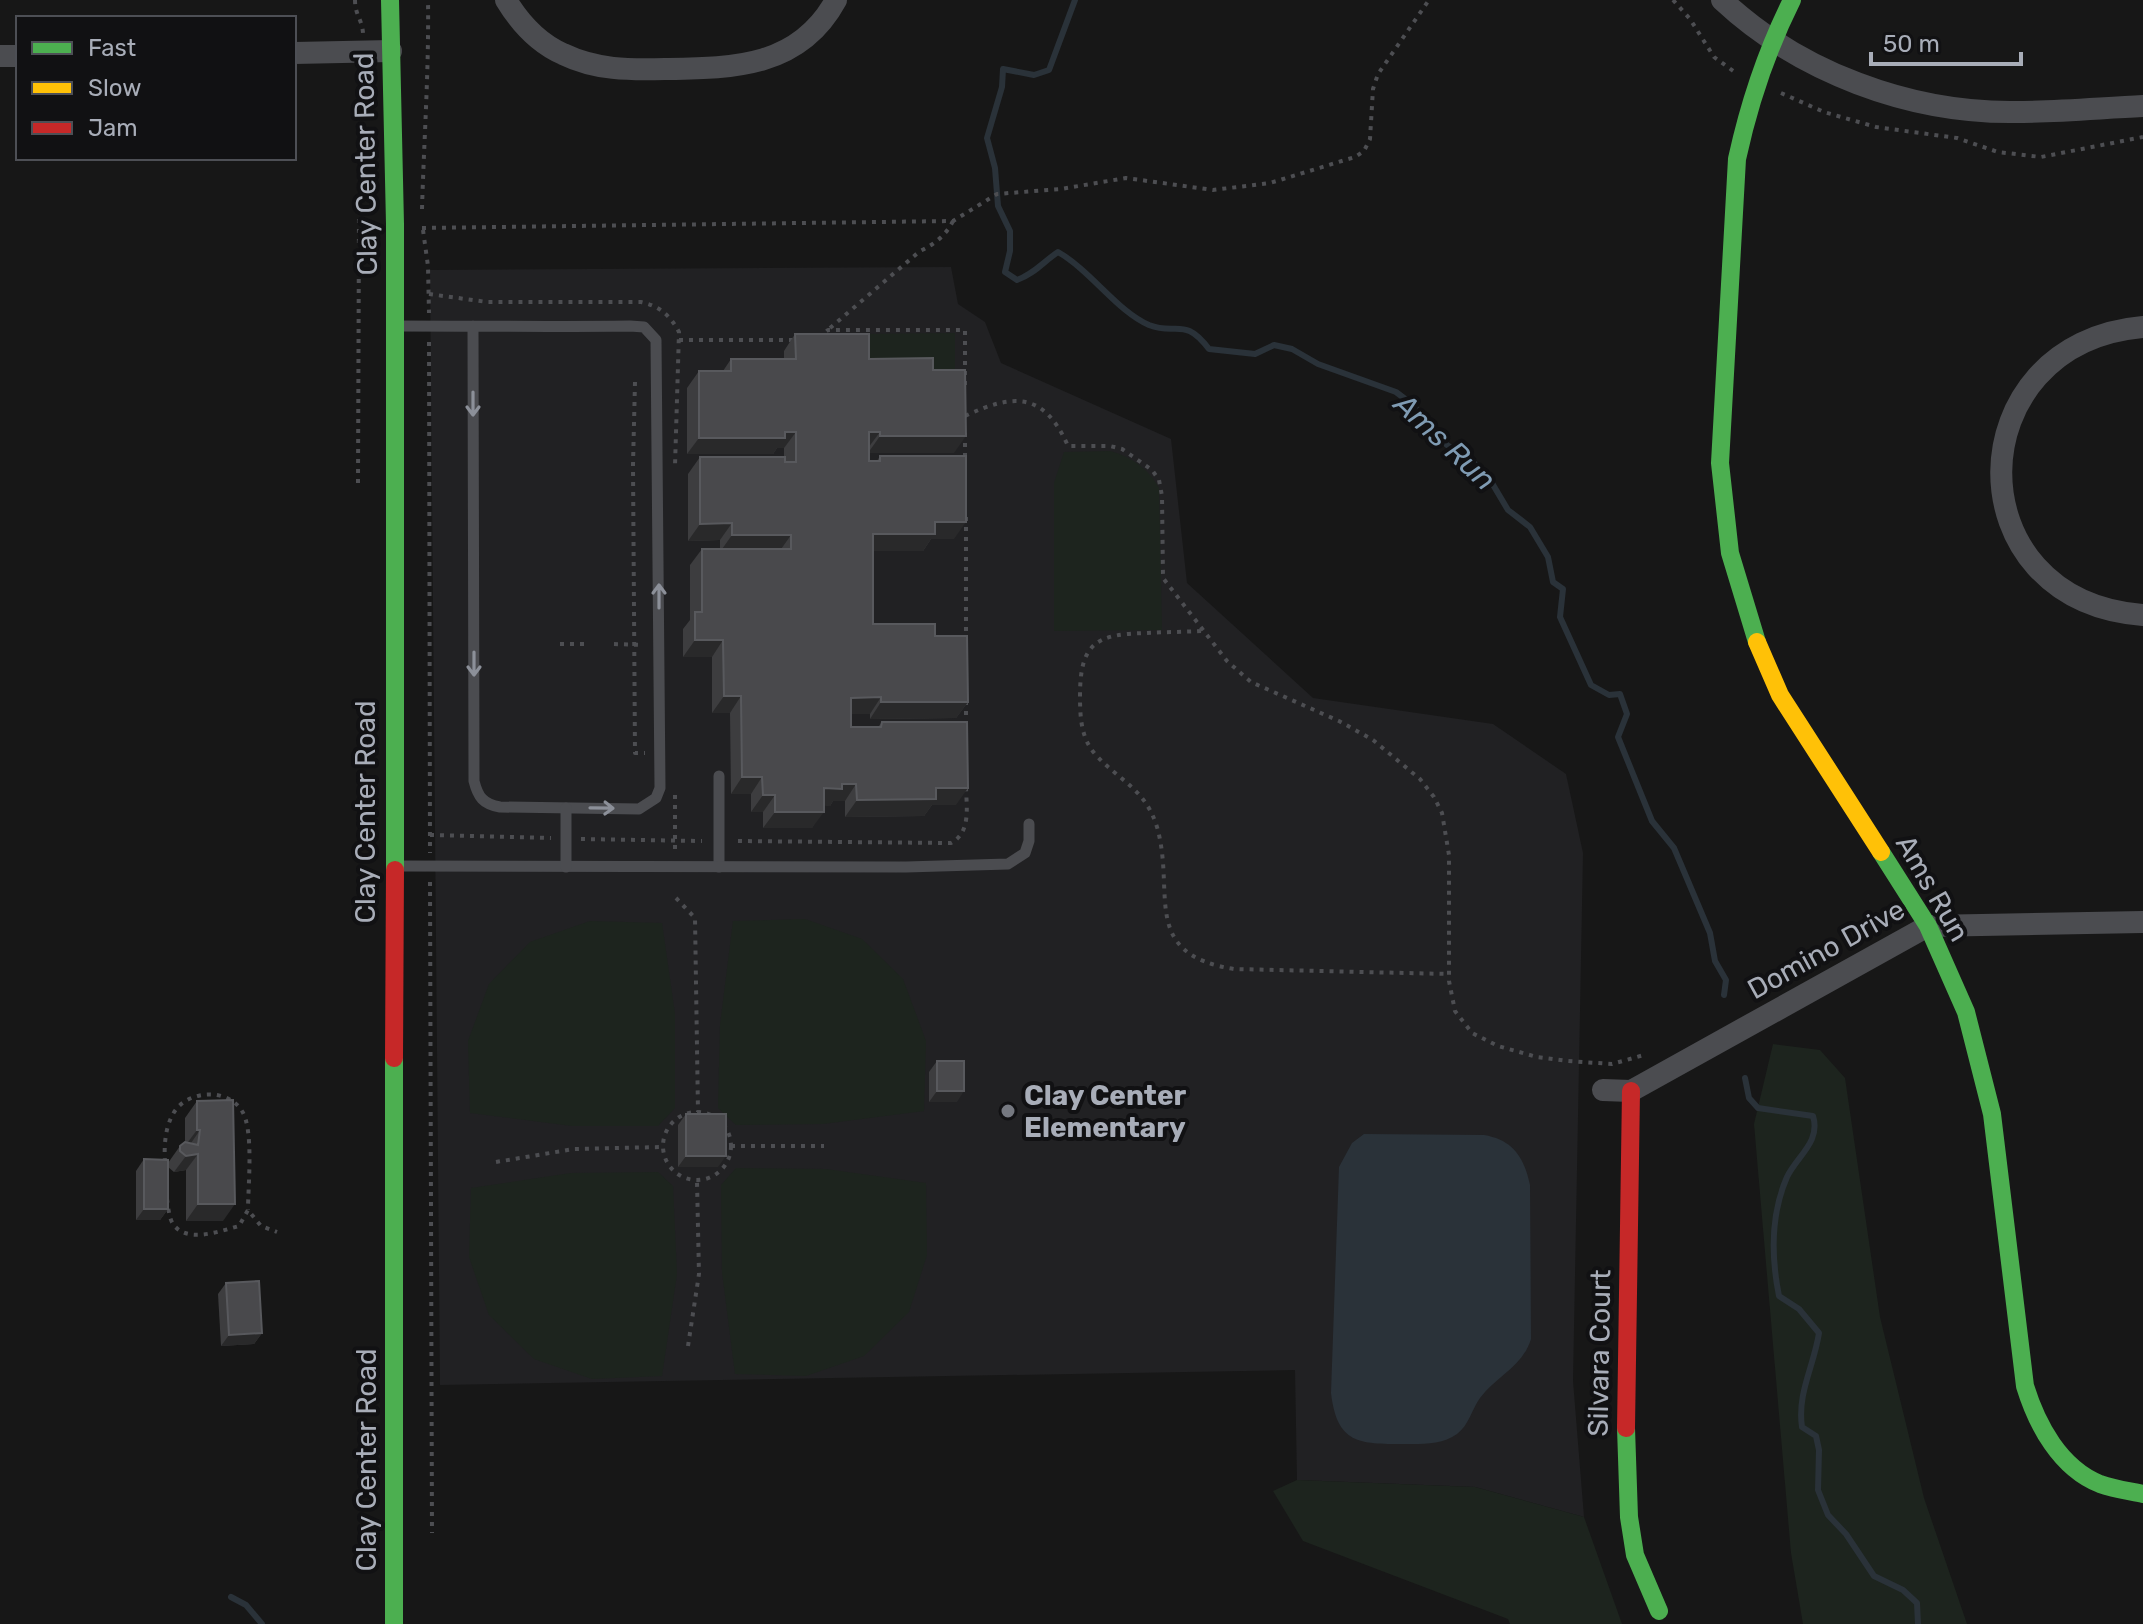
<svg xmlns="http://www.w3.org/2000/svg" width="2143" height="1624" viewBox="0 0 2143 1624" font-family="Rubik,sans-serif">
<style>
.built{fill:#212123}
.green{fill:#1d241e}
.water{fill:#2a3239}
.lines{fill:none;stroke-linecap:round;stroke-linejoin:round}
.stream{stroke:#2a3239;stroke-width:6}
.path{stroke:#4d4e52;stroke-width:4;stroke-dasharray:4 6;stroke-linecap:butt}
.lane{stroke:#4b4c50;stroke-width:11}
.street{stroke:#4b4c50;stroke-width:22}
.fast{stroke:#4caf50;stroke-width:18}
.slow{stroke:#ffc107;stroke-width:18}
.jam{stroke:#c62828;stroke-width:18}
.wall{fill:#3d3d3f}
.shaded-wall{fill:#29292a}
.building{fill:#49494c;stroke:#58595d;stroke-width:2}
.oneway{stroke:#8c9099}
.poi-dot{fill:#757880;stroke:#111113;stroke-width:3}
.labels{text-anchor:middle;stroke-width:8;stroke-linejoin:round;paint-order:stroke}
.street-label{font-size:28px;fill:#a8adb8;stroke:#111113}
.poi-label{font-size:28px;font-weight:bold;fill:#a8adb8;stroke:#111113;text-anchor:start}
.water-label{font-size:30px;font-style:italic;fill:#7f9bb3;stroke:#111113}
</style>
<rect width="100%" height="100%" fill="#171717"/>
<polygon class="built" points="951,267 958,304 985,322 1001,363 1171,439 1187,583 1313,698 1493,724 1566,774 1583,853 1573,1381 1584,1517 1475,1487 1297,1480 1295,1370 440,1385 430,270"/>
<g class="green">
<polygon points="955,333 955,374 861,375 855,350 855,334"/>
<path d="M1110 451C1130 456 1149 469 1159 488L1162 630 1054 631V483L1064 452Z"/>
<polygon points="805,919 862,939 903,979 926,1041 924,1111 823,1124 736,1125 718,1108 720,1025 733,921"/>
<polygon points="590,921 662,923 675,1014 675,1108 658,1126 572,1126 470,1113 468,1041 489,984 530,942"/>
<polygon points="1773,1044 1820,1050 1845,1078 1880,1317 1924,1498 1967,1624 1803,1624 1791,1553 1754,1124"/>
<polygon points="736,1168 826,1169 926,1183 927,1255 909,1312 864,1356 806,1376 735,1374 722,1272 721,1185"/>
<polygon points="658,1172 673,1186 677,1274 662,1376 592,1379 534,1359 489,1315 469,1257 471,1188 571,1173"/>
<polygon points="1297,1480 1475,1487 1584,1517 1622,1624 1510,1624 1508,1619 1303,1541 1273,1491"/>
</g>
<path class="water" d="M1364 1134 1484 1135C1513 1140 1524 1157 1530 1185L1531 1339C1523 1366 1497 1376 1480 1398 1472 1409 1469 1425 1457 1434 1442 1445 1422 1444 1404 1444 1359 1444 1337 1444 1331 1393L1339 1167 1352 1143Z"/>
<g class="lines">
<g class="stream">
<path d="M1075 0 1049 70 1034 75 1003 69 1002 87 987 138 995 168 998 206 1010 231V251L1005 272 1017 280C1034 274 1043 262 1058 252 1091 271 1118 312 1149 325 1177 336 1184 316 1209 349L1255 354 1274 345 1292 349 1318 364 1396 392 1413 405 1447 445 1471 460 1489 478 1508 510 1530 527 1548 557 1553 582 1563 589 1560 617 1591 685 1609 695 1620 694 1627 714 1618 737 1652 821 1674 848 1710 933 1715 961 1726 980 1724 995"/>
<path d="M1745 1078 1749 1098 1758 1108 1813 1116C1821 1142 1797 1156 1787 1177 1770 1216 1771 1256 1779 1296L1799 1309 1819 1333C1814 1366 1797 1393 1802 1427L1816 1436 1819 1450 1818 1490 1828 1515 1846 1534 1874 1576 1903 1590 1917 1603 1918 1624"/>
<polyline points="231,1597 246,1605 262,1624"/>
</g>
<g class="path">
<path d="M355 0C355 15 362 19 363 33"/>
<polyline points="1673,0 1690,19 1714,57 1736,73"/>
<polyline points="1781,93 1824,112 1876,127 1957,138 1998,152 2041,157 2143,137"/>
<path d="M422 209C424 139 429 70 428 0"/>
<polyline points="422,228 953,221 997,194 1061,189 1126,178 1213,190 1270,183 1355,157 1364,151 1370,139 1373,89 1378,74 1429,0"/>
<polyline points="423,230 428,266 429,313"/>
<path d="M429 294 487 302H641C659 306 670 315 679 332L675 466"/>
<path d="M830 328 920 251C935 244 946 235 953 221"/>
<polyline points="819,338 828,330 965,330 965,388"/>
<polyline points="679,340 795,340"/>
<polyline points="429,342 430,853"/>
<polyline points="635,382 633,465 635,753 645,753"/>
<path d="M965 416C1014 393 1044 392 1068 446H1110L1122 449 1152 470 1159 480 1162 496 1163 578 1227 661 1251 682 1339 721 1373 740 1420 779 1434 797 1442 813 1449 855V981L1455 1011 1472 1033 1498 1046 1537 1057 1568 1061 1612 1064 1644 1055"/>
<polyline points="965,433 965,460"/>
<polyline points="358,483 359,212"/>
<polyline points="966,517 966,640"/>
<path d="M1201 631C1183 632 1164 632 1146 633 1096 634 1080 643 1080 696 1080 717 1081 738 1095 754 1119 781 1145 788 1157 827 1176 893 1139 954 1234 969L1449 974"/>
<polyline points="560,644 584,644"/>
<polyline points="614,644 644,645"/>
<polyline points="966,701 966,724"/>
<polyline points="675,795 675,853"/>
<polyline points="430,835 551,838"/>
<polyline points="581,839 702,841"/>
<path d="M738 841 951 843C972 832 966 805 966 785"/>
<polyline points="430,882 432,1533"/>
<polyline points="676,898 695,918 698,1112"/>
<circle cx="697" cy="1146" r="34"/>
<polyline points="731,1146 824,1146"/>
<path d="M165 1162C164 1146 165 1128 173 1114 186 1090 227 1087 242 1111 254 1130 248 1186 248 1210"/>
<polyline points="496,1162 574,1149 662,1147"/>
<path d="M167 1199C168 1206 169 1218 173 1224 187 1244 220 1231 239 1226L248 1210 261 1226 277 1232"/>
<polyline points="688,1346 699,1274 697,1181"/>
</g>
<g class="lane">
<path d="M397 326C475 326 552 327 630 326L644 327 656 340 660 788 656 798 639 809 500 807C483 804 478 797 474 781L473 326"/>
<polyline points="719,776 719,867"/>
<polyline points="398,866 906,867 1008,864 1025,853 1029,841 1029,824"/>
<polyline points="566,867 566,808"/>
</g>
<g class="street">
<path d="M506 0C520 23 538 43 563 54 596 70 629 70 665 69 733 68 799 68 836 0"/>
<path d="M1722 0C1799 72 1909 113 2014 112 2057 112 2100 108 2143 106"/>
<polyline points="294,53 391,51"/>
<polyline points="0,56 18,56"/>
<path d="M2143 327C1956 343 1952 601 2143 615"/>
<polyline points="1603,1090 1631,1091 1928,926 2143,922"/>
</g>
<g class="fast">
<polyline points="390,0 395,224 395,870"/>
<path d="M1757 642 1730 553 1720 463 1737 159C1749 104 1767 50 1792 0"/>
<path d="M1881 852 1928 926 1966 1012 1992 1114 2025 1386C2037 1425 2060 1468 2100 1484 2114 1489 2129 1491 2143 1494"/>
<polyline points="1626,1428 1629,1517 1635,1555 1659,1611"/>
<polyline points="394,1624 394,1058"/>
</g>
<polyline class="slow" points="1757,642 1780,695 1881,852"/>
<g class="jam">
<polyline points="394,1058 395,870"/>
<polyline points="1626,1428 1631,1091"/>
</g>
</g>
<g class="wall">
<polygon points="795,334 869,359 933,370 954,453 869,453 869,461 877,461 880,456 954,539 931,539 923,551 873,551 873,624 935,636 968,702 956,718 870,719 870,714 851,714 851,727 878,727 882,722 956,805 932,805 924,816 845,817 845,801 833,801 830,806 824,805 812,828 763,828 763,812 751,812 751,794 731,794 730,713 712,713 712,657 683,657 683,629 690,620 690,565 702,549 720,549 720,540 688,541 688,474 700,457 784,457 784,448 777,448 773,454 687,454 687,388 699,371 723,371 731,359 784,359 784,351"/>
<polygon points="937,1061 957,1102 929,1102 929,1072"/>
<polygon points="197,1101 223,1221 186,1221 186,1170 174,1172 168,1167 168,1163 180,1146 185,1142 185,1118"/>
<polygon points="686,1114 718,1167 678,1167 678,1125"/>
<polygon points="144,1159 168,1209 160,1220 136,1220 136,1171"/>
<polygon points="226,1283 262,1333 254,1344 221,1346 218,1294"/>
</g>
<g class="shaded-wall">
<polygon points="785,432 796,432 784,448 777,448 773,454 687,454 699,438"/>
<polygon points="869,432 880,432 868,448"/>
<polygon points="880,436 966,436 954,453 868,453"/>
<polygon points="935,522 966,522 954,539 931,539 923,551 861,551 873,534"/>
<polygon points="732,523 720,540 688,541 700,524"/>
<polygon points="732,535 791,535 779,552 720,552"/>
<polygon points="695,640 723,640 712,657 683,657"/>
<polygon points="724,696 741,696 730,713 712,713"/>
<polygon points="881,697 870,714 839,714 851,698"/>
<polygon points="881,702 968,702 956,718 870,719"/>
<polygon points="742,777 762,777 751,794 731,794"/>
<polygon points="842,784 856,784 845,801 833,801 830,806 812,805 824,788"/>
<polygon points="936,788 968,788 956,805 932,805 924,816 845,817 857,800"/>
<polygon points="763,795 775,795 763,812 751,812"/>
<polygon points="775,812 824,812 812,828 763,828"/>
<polygon points="937,1091 964,1091 957,1102 929,1102"/>
<polygon points="197,1130 200,1130 189,1146 185,1146"/>
<polygon points="198,1154 186,1170 174,1172 186,1156"/>
<polygon points="686,1156 726,1156 718,1167 678,1167"/>
<polygon points="198,1204 235,1204 223,1221 186,1221"/>
<polygon points="144,1209 168,1209 160,1220 136,1220"/>
<polygon points="262,1333 254,1344 221,1346 229,1335"/>
</g>
<g class="building">
<polygon points="795,334 869,334 869,359 933,358 933,370 965,370 966,436 880,436 880,432 869,432 869,461 880,461 880,456 966,456 966,522 935,522 935,534 873,534 873,624 935,624 935,636 967,636 968,702 881,702 881,697 851,698 851,727 881,727 882,722 967,722 968,788 936,788 936,799 857,800 856,784 842,784 842,789 824,788 824,812 775,812 775,795 763,795 762,777 742,777 741,696 724,696 723,640 695,640 695,612 702,612 702,549 791,549 791,535 732,535 732,523 700,524 700,457 785,457 785,462 796,462 796,432 785,432 785,438 699,438 699,371 731,371 731,359 796,359"/>
<rect x="937" y="1061" width="27" height="30"/>
<polygon points="233,1100 235,1204 198,1204 198,1154 186,1156 180,1151 180,1146 185,1142 198,1145 200,1130 197,1130 197,1101"/>
<rect x="686" y="1114" width="40" height="42"/>
<polygon points="144,1159 168,1160 168,1209 144,1209"/>
<polygon points="259,1281 262,1333 229,1335 226,1283"/>
</g>
<defs><path id="oneway-shaft" d="M-6 0H5M1.5-3L5.5 0L1.5 3" fill="none" stroke-width="1.6" stroke-linecap="round" stroke-linejoin="round" transform="scale(2)"/></defs>
<g class="oneway">
<use href="#oneway-shaft" transform="translate(473 404) rotate(90)"/>
<use href="#oneway-shaft" transform="translate(659 596) rotate(-90)"/>
<use href="#oneway-shaft" transform="translate(474 664) rotate(90)"/>
<use href="#oneway-shaft" transform="translate(602 808) rotate(1)"/>
</g>
<circle class="poi-dot" cx="1008" cy="1111" r="8"/>
<g class="labels">
<g class="street-label">
<text transform="translate(365 164) rotate(-91)" y="10">Clay Center Road</text>
<text transform="translate(365 812) rotate(-90)" y="10">Clay Center Road</text>
<text transform="translate(1933 888) rotate(60)" y="10">Ams Run</text>
<text transform="translate(1826 949) rotate(-29)" y="10">Domino Drive</text>
<text transform="translate(1599 1353) rotate(-89)" y="10">Silvara Court</text>
<text transform="translate(366 1460) rotate(-90)" y="10">Clay Center Road</text>
</g>
<g class="poi-label">
<text x="1024" y="1105">Clay Center<tspan x="1024" dy="32">Elementary</tspan></text>
</g>
<g class="water-label">
<text transform="translate(1445 442) rotate(43)" y="10">Ams Run</text>
</g>
</g>
<rect x="16" y="16" width="280" height="144" fill="#111113" stroke="#4d4f55" stroke-width="2"/>
<rect x="32" y="42" width="40" height="12" fill="#4caf50" stroke="#4d4f55" stroke-width="2"/>
<text x="88" y="56" font-size="24" fill="#a8adb8">Fast</text>
<rect x="32" y="82" width="40" height="12" fill="#ffc107" stroke="#4d4f55" stroke-width="2"/>
<text x="88" y="96" font-size="24" fill="#a8adb8">Slow</text>
<rect x="32" y="122" width="40" height="12" fill="#c62828" stroke="#4d4f55" stroke-width="2"/>
<text x="88" y="136" font-size="24" fill="#a8adb8">Jam</text>
<path d="M1871 52v12h150v-12" fill="none" stroke="#a8adb8" stroke-width="4"/>
<text x="1883" y="52" font-size="24" fill="#a8adb8" stroke="#111113" stroke-width="6" paint-order="stroke">50 m</text>
</svg>
